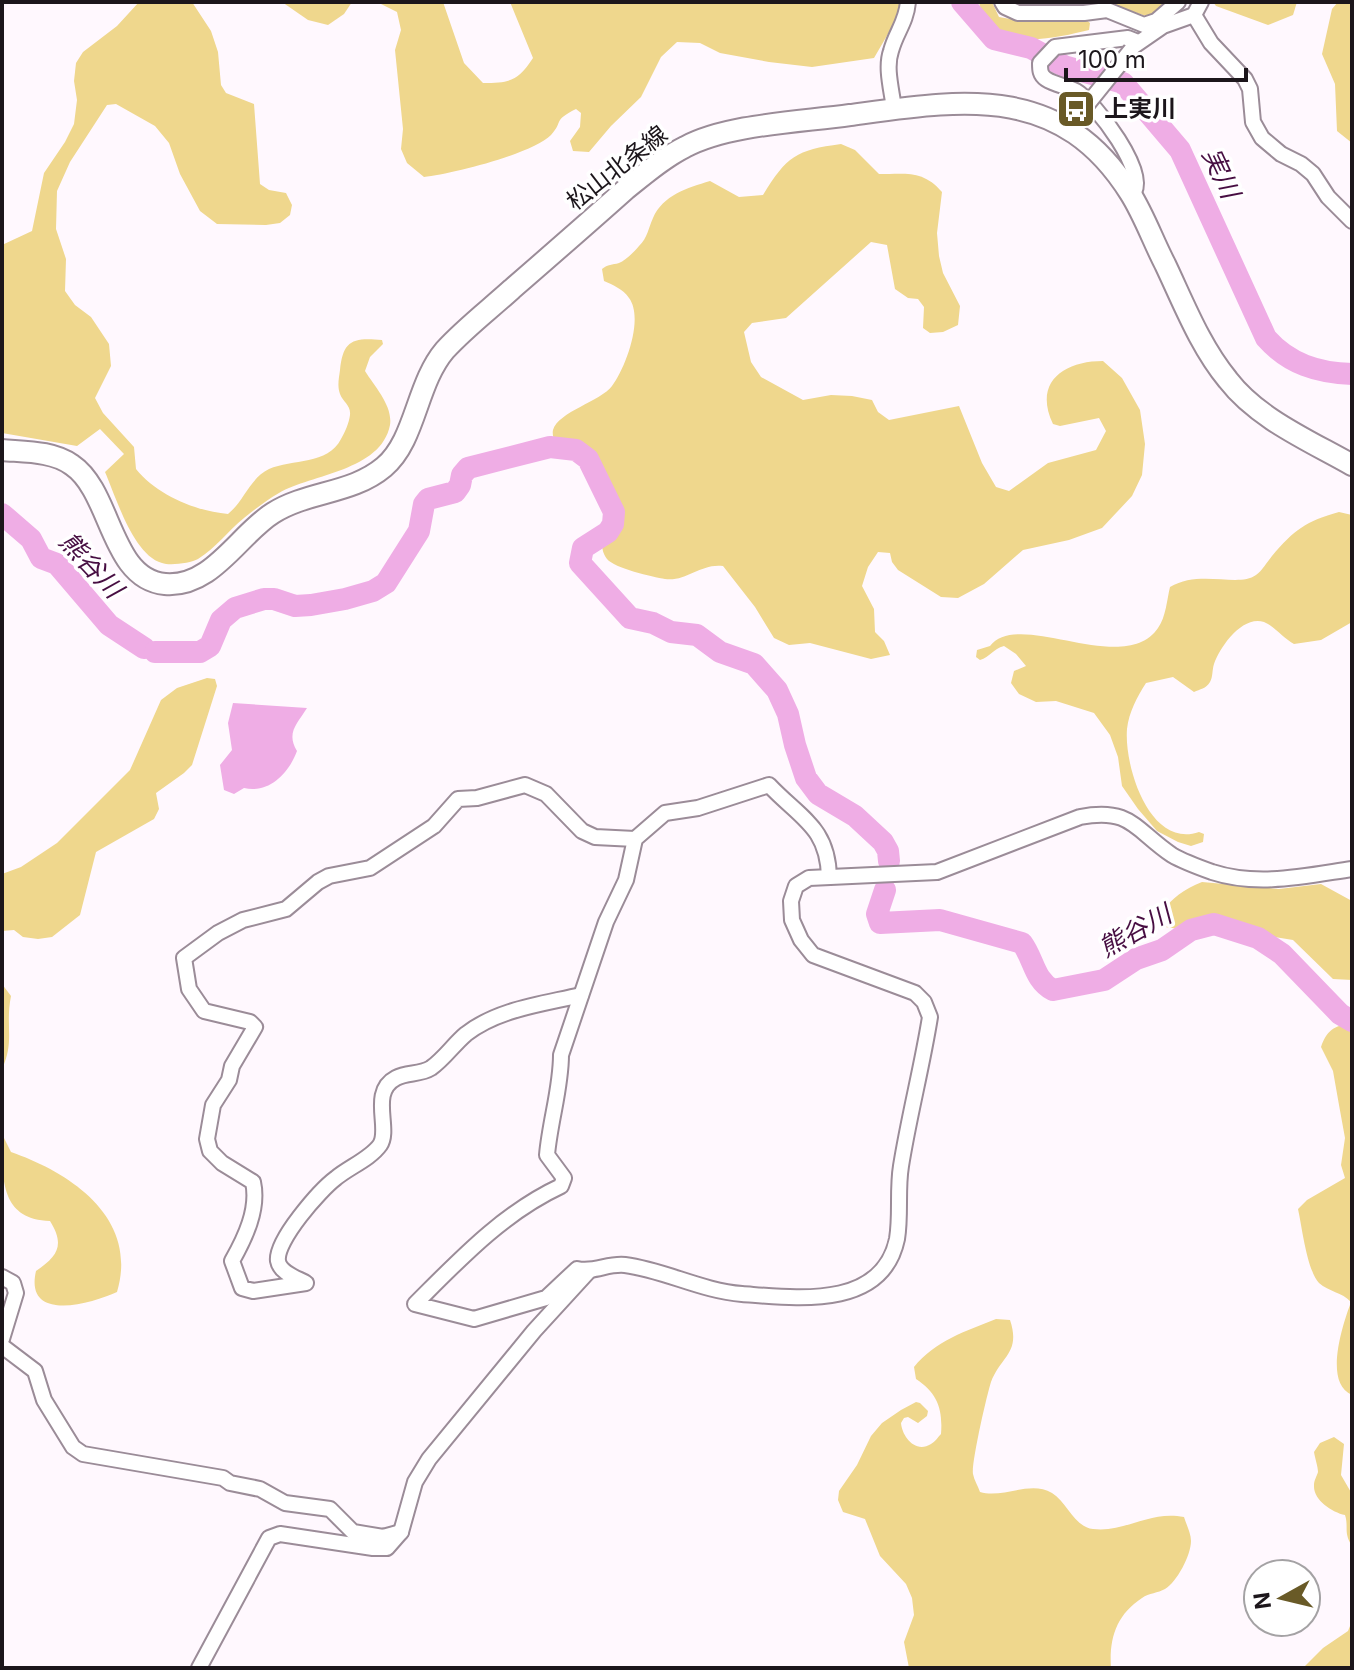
<svg xmlns="http://www.w3.org/2000/svg" width="1354" height="1670" viewBox="0 0 1354 1670" font-family="Inter,'Noto Sans JP',sans-serif">
<style>
.green{fill:#efd78d}
.water{fill:#efade5}
.lines{fill:none;stroke-linecap:round;stroke-linejoin:round}
.river{stroke:#efade5;stroke-width:22}
.street-casing{stroke:#9b8c98;stroke-width:18}
.primary-casing{stroke:#9b8c98;stroke-width:24}
.street{stroke:#fff;stroke-width:14}
.primary{stroke:#fff;stroke-width:20}
.street-bridge-casing{stroke:#9b8c98;stroke-width:18;stroke-linecap:butt}
.street-bridge{stroke:#fff;stroke-width:14}
.labels{text-anchor:middle;stroke-width:7;stroke-linejoin:round;paint-order:stroke}
.poi-label{font-size:24px;font-weight:bold;fill:#1c161b;stroke:#fff;text-anchor:start}
.street-label{font-size:24px;fill:#1c161b;stroke:#fff}
.water-label{font-size:26px;font-style:italic;fill:#470e42;stroke:#fff}
</style>
<rect width="100%" height="100%" fill="#fff8fe"/>
<g class="green">
<path d="M139 2H192L211 31 218 52 221 85 226 93 254 104 260 184 269 190 286 193 292 205 290 215 280 223 266 225 217 224 200 211 180 174 169 143 155 126 116 104 107 105 70 162 57 191 56 229 66 259 65 291 75 305 91 317 109 344 111 366 95 398 103 413 134 447 136 469C157 495 195 511 228 514 244 501 250 478 269 469 292 459 328 465 341 439 345 432 349 423 350 415 351 405 343 402 340 394 337 386 339 378 340 370 343 341 352 337 382 340L383 344 370 357 365 371C375 387 393 406 390 425 381 471 312 474 279 493 267 500 255 509 244 518 228 531 216 548 198 559 191 563 170 566 162 563 133 555 116 497 105 472L124 454 100 429 77 446 2 433V245L32 231 44 173 65 142 74 124 77 100 74 81 76 63 83 52 117 26Z"/>
<polygon points="282,2 352,2 344,14 328,25 308,20"/>
<path d="M377 2H443L464 63 483 83C510 83 518 81 533 58L510 2H901L899 15 874 58 812 67 769 62 720 53 700 43 677 42 661 57 641 97 611 126 589 152 573 151 570 141 580 127 581 113 576 109C552 121 564 121 551 135 532 154 451 174 424 177L407 163 401 149 403 129 395 50 401 30 397 12Z"/>
<path d="M979 2H992L999 17 1016 20 1085 19 1090 23 1089 30C1052 39 989 54 979 2Z"/>
<polygon points="1104,2 1163,2 1158,12 1146,16"/>
<polygon points="1213,2 1297,2 1293,15 1268,25 1216,6"/>
<polygon points="1338,2 1352,2 1352,143 1337,131 1335,84 1322,54 1332,9"/>
<path d="M841 144 855 150 879 174C907 174 923 170 942 192L937 233 939 256 943 273 960 306 958 325 943 332 930 333 923 328 924 307 918 299 908 298 895 289 887 245 871 242 786 318 752 323 744 332 751 362 761 377 803 400 831 395 852 396 872 400 878 412 889 420 959 406 982 463 996 487 1009 491 1048 463 1096 450 1106 431 1099 418 1060 426 1053 424C1033 382 1064 361 1103 361L1122 378 1140 410 1145 444 1142 475 1132 496 1102 528 1069 540 1023 550 984 584 958 598 941 597 898 570 892 562 890 553 878 552 868 567 862 586 874 609 875 632 884 641 890 655 871 659 810 643 789 645 774 638 755 607 723 566C701 563 686 582 665 579 653 577 614 568 607 559 600 550 602 539 603 529 611 481 597 463 554 443 554 439 552 434 553 430 558 412 601 401 612 386 626 367 644 318 629 298 623 289 613 285 604 281L602 269C608 264 612 265 619 263 626 260 634 252 639 246 648 237 648 229 653 218 663 195 687 188 710 181L739 197 763 195C787 156 796 150 841 144Z"/>
<path d="M1339 512 1352 515V622L1321 640 1294 644C1284 639 1274 626 1264 622 1242 615 1220 647 1214 664 1212 670 1213 677 1210 682 1206 689 1200 689 1194 692L1173 677 1146 683C1137 697 1129 712 1127 729 1124 767 1150 849 1199 832L1204 834 1203 842 1191 846 1178 842 1157 831 1138 809 1122 786 1118 757 1110 735 1094 713 1056 701 1036 702 1019 694 1011 683 1014 671 1026 666 1016 654 1004 646C993 649 990 657 980 660L976 657 977 650 990 646C1019 608 1124 678 1158 628 1166 617 1167 599 1170 587 1200 569 1238 588 1256 575 1262 571 1267 562 1272 556 1294 530 1306 521 1339 512Z"/>
<polygon points="207,678 215,679 217,686 192,765 184,773 156,793 159,809 154,819 96,852 80,915 52,937 38,939 23,937 14,930 2,931 2,874 21,867 57,843 130,770 161,700 177,688"/>
<path d="M1202 882 1279 889 1321 884 1352 901V980L1333 979 1293 940 1203 925 1179 929 1165 927 1161 913C1172 898 1184 889 1202 882Z"/>
<path d="M2 984 11 996C5 1026 15 1041 2 1069Z"/>
<path d="M1351 1023H1352V1395C1323 1383 1343 1324 1351 1302 1342 1292 1329 1292 1319 1283 1307 1270 1302 1227 1298 1209L1307 1200 1345 1178 1341 1165 1345 1138 1339 1105 1333 1071 1321 1047C1327 1030 1334 1026 1351 1023Z"/>
<path d="M2 1134 11 1152C71 1173 139 1218 117 1292 91 1304 24 1323 36 1271 58 1256 65 1245 50 1221 0 1219 2 1179 2 1134Z"/>
<path d="M996 1319 1010 1320C1021 1353 1001 1356 991 1382 987 1394 971 1464 973 1474 974 1480 978 1486 980 1492 1003 1499 1030 1480 1052 1493 1067 1502 1074 1527 1093 1529 1125 1533 1149 1510 1184 1517 1186 1524 1191 1533 1191 1541 1191 1555 1177 1582 1165 1589 1158 1593 1149 1593 1142 1598 1116 1615 1109 1639 1111 1668H909L904 1642 914 1615 912 1598 906 1584 880 1556 865 1519 843 1512 838 1500 839 1491 857 1465 871 1436 882 1423 901 1410 916 1402 920 1403 928 1411 927 1416 918 1423 908 1417 904 1418 901 1423C902 1436 915 1454 931 1444 935 1442 938 1437 941 1434 943 1408 937 1393 916 1379L914 1367C935 1341 966 1331 996 1319Z"/>
<path d="M1334 1437 1344 1444 1341 1475 1352 1494V1546C1343 1532 1349 1527 1345 1515 1332 1512 1313 1500 1314 1485 1314 1480 1317 1476 1318 1472 1318 1467 1315 1458 1314 1452L1320 1443Z"/>
<polygon points="1352,1621 1352,1668 1303,1668 1323,1648 1348,1631"/>
</g>
<path class="water" d="M233 703 307 708C297 724 286 733 297 751 289 773 269 794 244 788L234 794 224 790 220 765 232 750 228 723Z"/>
<g class="lines">
<g class="river">
<path d="M962 2 994 39 1031 48 1064 66 1123 83 1180 150 1266 338C1289 364 1318 373 1352 374"/>
<polyline points="2,514 31,539 41,558 57,564 109,625 144,648"/>
<polyline points="155,652 200,652 210,646 221,620 235,608 264,599 274,599 295,606 311,605 345,599 373,591 386,583 419,531 424,504 428,499 455,492 460,485 462,475 468,468 550,447 576,450 588,459 614,512 613,524 608,532 583,548 580,563 630,618 653,623 671,632 697,635 720,652 754,664 777,690 788,714 795,745 806,778 818,794 855,816 883,842 888,851 889,861"/>
<path d="M885 890 877 914 880 923 940 920 1022 943C1034 959 1034 980 1053 990L1104 980 1136 959 1162 950 1191 930 1214 924 1258 938 1282 954 1340 1014 1352 1021"/>
</g>
<defs>
<g id="street">
<polyline points="1002,2 1005,7 1018,13 1084,13 1107,10 1144,25 1156,21 1178,2"/>
<polyline points="1194,15 1211,43 1245,79 1250,89 1253,122 1262,138 1281,154 1301,164 1313,174 1328,197 1352,221"/>
<polyline points="1134,46 1163,26 1194,15 1201,2"/>
<path d="M894 109C892 91 885 68 891 51 896 32 906 23 908 2"/>
<path d="M1132 195C1151 175 1095 102 1076 91 1067 86 1055 85 1046 79 1040 75 1040 70 1040 63L1055 47 1128 38 1138 42"/>
<path d="M829 877C828 827 800 818 769 785L698 808 665 813 635 839 626 880 606 922 561 1055C561 1088 550 1121 547 1155L564 1178 561 1186C503 1213 460 1259 415 1304L474 1319 546 1298 577 1269C594 1273 608 1263 625 1265 664 1270 702 1291 742 1294 796 1298 882 1310 897 1239 901 1215 897 1190 901 1166 909 1116 922 1067 930 1017L924 1002 915 993 813 955 801 940 792 920 791 901 796 886 809 878 937 872 1080 817C1131 807 1135 830 1172 855 1184 862 1198 867 1212 872 1258 887 1305 876 1352 869"/>
<path d="M581 995C543 1004 498 1009 466 1034 454 1044 444 1059 431 1068 420 1075 407 1072 396 1078 369 1092 391 1129 380 1145 370 1159 349 1167 336 1178 320 1190 275 1241 278 1261 280 1273 297 1278 306 1283L253 1291 242 1288 232 1261C245 1238 259 1209 253 1182L222 1163 210 1151 207 1139 213 1105 229 1080 232 1066 255 1027 250 1022 204 1011 189 989 184 958 218 933 243 920 286 909 318 882 329 876 370 868 434 826 458 799 477 798 525 785 546 794 582 831 595 837 635 839"/>
<polyline points="2,1277 13,1283 16,1293 2,1339"/>
<polyline points="2,1346 35,1371 44,1400 73,1447 83,1454 223,1478 230,1483 260,1489 285,1503 330,1509 353,1532 383,1537 401,1532"/>
<polyline points="199,1668 269,1538 280,1534 373,1548 387,1548 401,1532 415,1482 429,1459 534,1331 588,1272"/>
</g>
<path id="primary" d="M2 450C25 452 53 451 72 465 112 492 110 579 165 584 212 588 239 534 273 513 308 491 352 494 384 467 416 440 416 384 445 350 465 328 490 309 512 289 550 256 588 223 626 189 645 174 663 158 685 147 728 124 801 122 850 115 962 100 1060 82 1130 193 1144 215 1153 241 1165 264 1184 304 1200 346 1228 380 1258 419 1310 441 1352 465"/>
</defs>
<use href="#street" class="street-casing"/>
<use href="#primary" class="primary-casing"/>
<use href="#street" class="street"/>
<use href="#primary" class="primary"/>
<defs>
<polyline id="street-bridge" points="1082,111 1131,50"/>
</defs>
<use href="#street-bridge" class="street-bridge-casing"/>
<use href="#street-bridge" class="street-bridge"/>
</g>
<defs>
<symbol id="bus-square" viewBox="-11 -11 22 22"><rect x="-9" y="-9" width="18" height="18" rx="4" fill="#695a27" stroke="#fff"/><path d="M-5-6H5V4H4V6H2V4H-2V6H-4V4H-5ZM-3.5-4V0h7V-4ZM-3.5 1.2v1.5H-2V1.2ZM2 1.2v1.5H3.5V1.2Z" fill="#fff"/></symbol>
</defs>
<g fill-rule="evenodd">
<use href="#bus-square" x="1054" y="87" width="44" height="44"/>
</g>
<g class="labels">
<g class="poi-label">
<text x="1104" y="117">上実川</text>
</g>
<g class="street-label">
<text transform="translate(617 168) rotate(-38)" y="8">松山北条線</text>
</g>
<g class="water-label">
<text transform="translate(1221 173) rotate(65)" y="9">実川</text>
<text transform="translate(91 565) rotate(47)" y="9">熊谷川</text>
<text transform="translate(1135 931) rotate(-29)" y="9">熊谷川</text>
</g>
</g>
<rect width="1354" height="1670" fill="none" stroke="#1c161b" stroke-width="8"/>
<g transform="translate(1282 1598) rotate(262)"><circle r="38" fill="#ffffff" stroke="#a4a2a4" stroke-width="2"/>
<path d="M0-6L14 30L0 20L-14 30Z" fill="#695a27"/>
<text y="-12" font-size="22" font-weight="bold" text-anchor="middle" fill="#1c161b">N</text>
</g>
<path d="M1066 68v12h180v-12" fill="none" stroke="#1c161b" stroke-width="4"/>
<text x="1078" y="68" font-size="24" fill="#1c161b" stroke="#ffffff" stroke-width="6" paint-order="stroke">100 m</text>
</svg>
